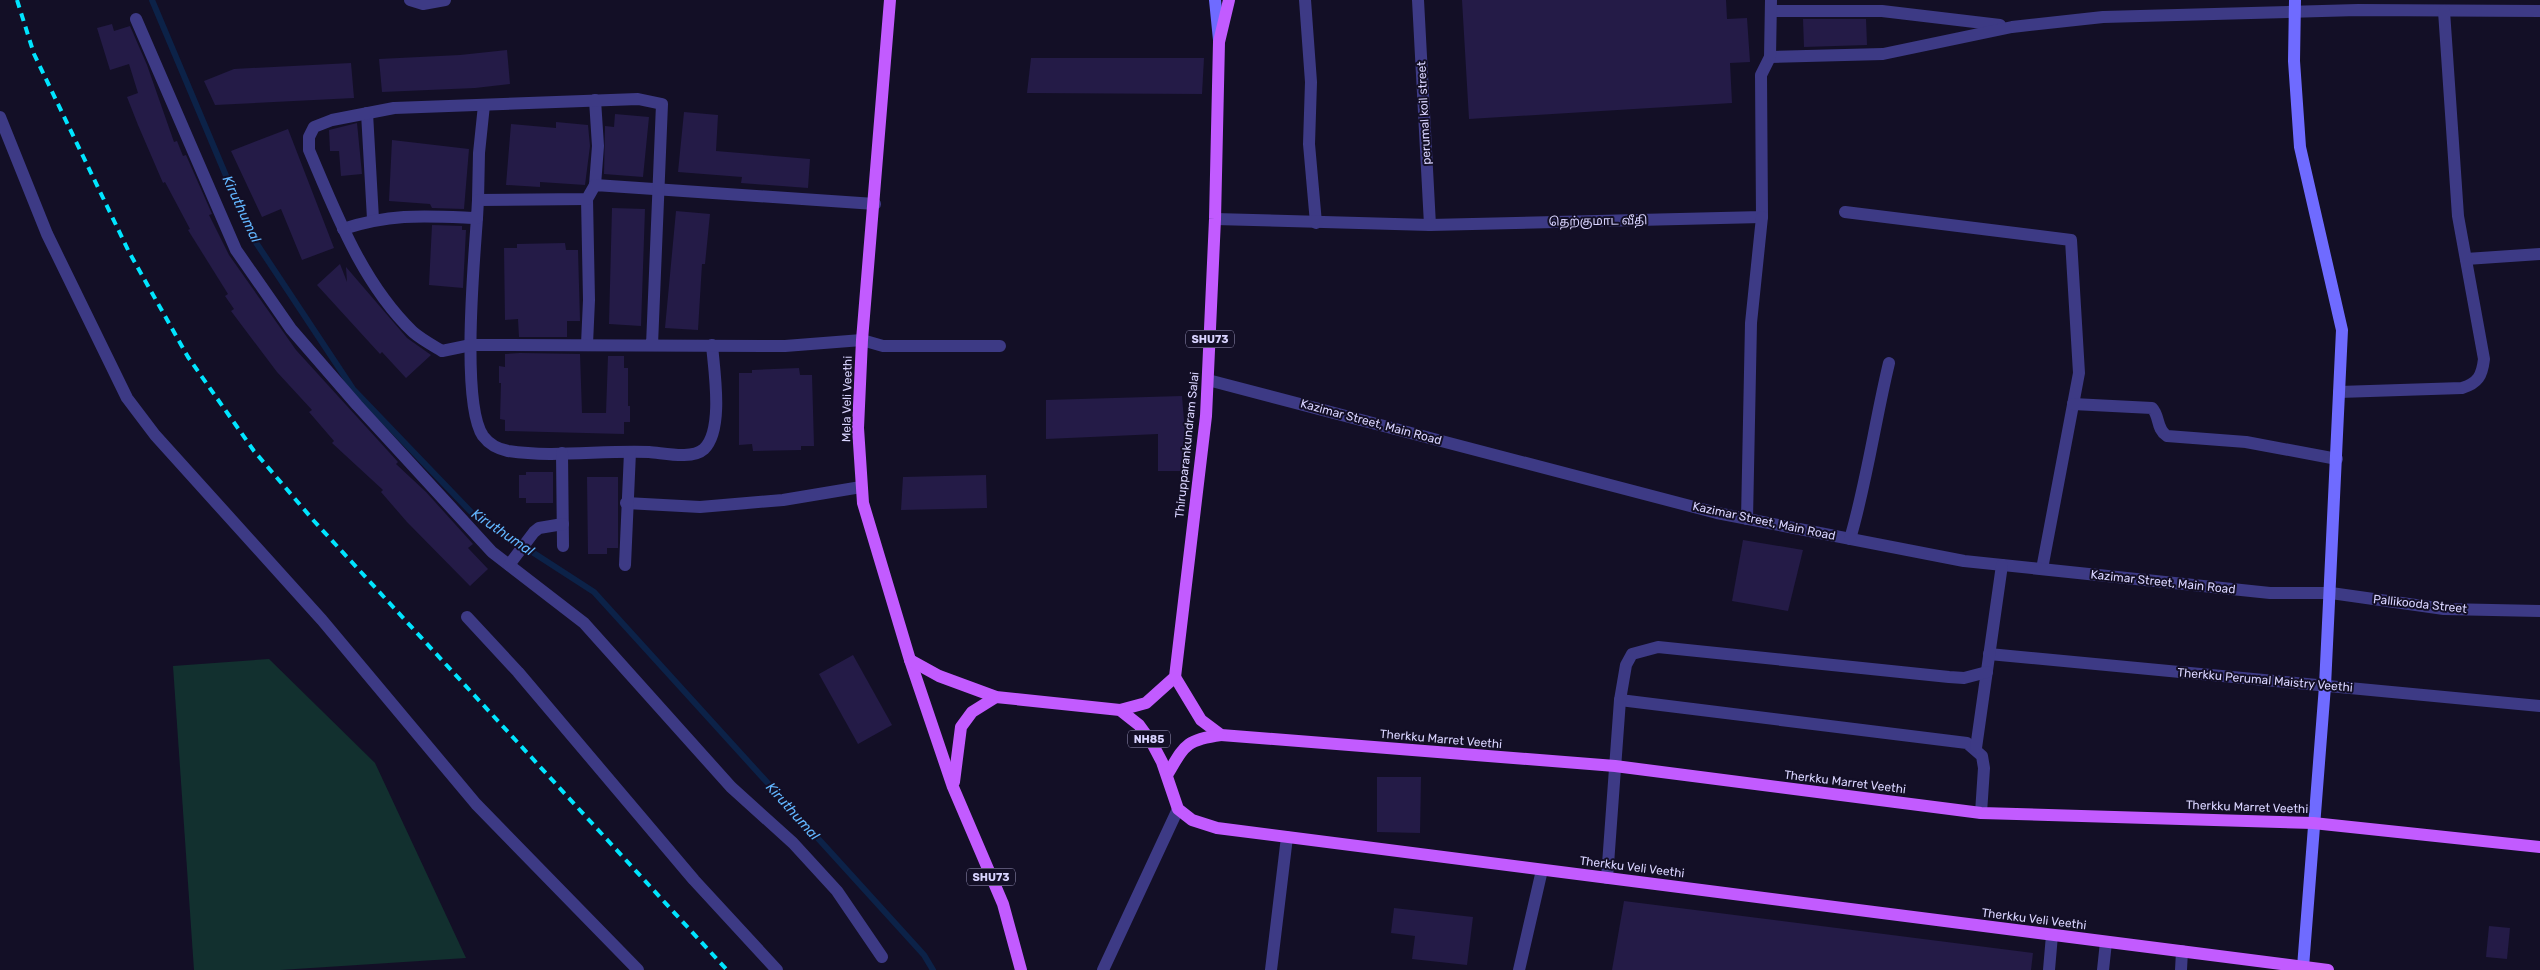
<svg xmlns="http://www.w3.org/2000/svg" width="2540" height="970" viewBox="0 0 2540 970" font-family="Rubik,'Noto Sans Tamil',sans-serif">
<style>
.green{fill:#12302f}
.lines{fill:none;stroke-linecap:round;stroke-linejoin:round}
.stream{stroke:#0c2248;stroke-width:6}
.building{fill:#241b47}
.street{stroke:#3d3a85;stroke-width:12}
.secondary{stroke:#6f6bff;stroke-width:12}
.primary{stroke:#c25bff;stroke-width:12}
.rail{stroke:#00e5ff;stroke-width:4;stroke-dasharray:8 6;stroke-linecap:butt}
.labels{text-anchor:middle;stroke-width:4;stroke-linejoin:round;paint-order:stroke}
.shield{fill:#130f26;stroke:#9e99be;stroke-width:1}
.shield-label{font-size:11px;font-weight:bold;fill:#d9d4ff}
.street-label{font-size:12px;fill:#d9d4ff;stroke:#130f26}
.water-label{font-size:14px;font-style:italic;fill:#62b6ff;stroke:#130f26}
</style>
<rect width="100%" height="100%" fill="#130f26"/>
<polygon class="green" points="269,659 375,763 466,958 280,970 194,970 173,666"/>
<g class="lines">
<polyline class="stream" points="152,0 251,235 353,389 472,513 594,592 924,955 933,970"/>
</g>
<g class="building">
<polygon points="1462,0 1726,0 1727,19 1747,18 1750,62 1730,63 1732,103 1469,119"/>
<polygon points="1803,19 1866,19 1867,45 1804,47"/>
<polygon points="112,24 114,31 130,26 147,65 174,142 177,141 183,156 186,155 212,214 209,215 229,255 296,350 398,462 396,464 426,492 473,544 468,548 488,569 470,586 407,522 381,492 383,490 332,443 334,441 309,412 312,410 277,372 231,311 234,309 225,296 228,294 188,230 190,229 165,182 163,183 138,125 127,97 138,93 129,64 110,70 97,28"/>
<polygon points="507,50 510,84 475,88 382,92 379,59 460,55"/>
<polygon points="1031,58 1204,58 1202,94 1027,93"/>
<polygon points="351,63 354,98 215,105 204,81 234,69"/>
<polygon points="684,112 718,115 716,151 810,159 808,188 741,183 742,177 678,172"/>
<polygon points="615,114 649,117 643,177 604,174 605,126 614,127"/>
<polygon points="556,122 588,125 590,146 585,185 540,182 540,187 506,185 511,124 556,128"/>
<polygon points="357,123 362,174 341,176 339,151 330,151 329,130"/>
<polygon points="288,129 334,248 302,260 281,209 262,217 231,151"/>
<polygon points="392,140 469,149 464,209 432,208 430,204 389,201"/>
<polygon points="612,208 645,209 641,326 609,324"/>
<polygon points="676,211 710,214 705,264 702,264 698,330 665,328"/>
<polygon points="432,225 462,226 462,230 466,230 463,288 429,285"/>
<polygon points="565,243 566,250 578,250 580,321 567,321 567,337 519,337 518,319 505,320 504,248 517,248 517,244"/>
<polygon points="340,264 347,282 346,267 407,338 431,355 406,378 382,352 380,354 317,285"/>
<polygon points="520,353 580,354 582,413 606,413 608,356 624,356 624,368 628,368 628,406 630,406 630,422 624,422 624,434 505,431 505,420 500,419 501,383 499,383 499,366 505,367 505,354"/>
<polygon points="799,368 800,375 812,375 814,446 801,446 801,450 753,451 752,444 739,445 739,373 752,373 752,370"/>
<polygon points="1182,396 1185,433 1184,471 1158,471 1158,434 1046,439 1046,400"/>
<polygon points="526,472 553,472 553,503 526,503 526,498 519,498 519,475 526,475"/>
<polygon points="986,475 987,508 901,510 903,477"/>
<polygon points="587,477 618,477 618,548 607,548 607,554 588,554"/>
<polygon points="1743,540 1803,550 1788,611 1732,601"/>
<polygon points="853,655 892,725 858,744 819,674"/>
<polygon points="1377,777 1421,777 1420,833 1377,832"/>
<polygon points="1624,901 2033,953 2031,970 1612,970"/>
<polygon points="1394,908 1473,917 1467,965 1412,959 1415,936 1391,933"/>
<polygon points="2489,926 2510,928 2507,959 2486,957"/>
</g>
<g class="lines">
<g class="street">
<polyline points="410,0 423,4 445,0"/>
<polyline points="1305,0 1311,82 1309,144 1316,223"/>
<polyline points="1418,0 1430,225"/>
<polyline points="1771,11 1882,11 2000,25"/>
<polyline points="136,19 236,250 291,329 357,405 492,552 584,623 731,787 793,843 837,891 882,957"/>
<polyline points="1770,57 1883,54 2012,27 2103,17 2358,10 2540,11"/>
<polyline points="367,113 373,219"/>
<polyline points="0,117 47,234 127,398 155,435 322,620 476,804 638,970"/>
<polyline points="595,185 598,146 595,100"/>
<polyline points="587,199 589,300 587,344"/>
<polyline points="478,200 479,153 484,105"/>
<polyline points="1845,212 2071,240 2079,373 2042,569"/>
<path d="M477 218C474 261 461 404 483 436 489 444 498 449 508 451 554 458 602 450 649 452 664 453 692 460 704 449 724 430 714 370 712 345"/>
<polyline points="1215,219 1430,225 1762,217 1761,75 1770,57 1771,0"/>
<path d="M343 229C393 213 425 216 477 218L478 200 587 199 595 185 875 204"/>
<polyline points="2466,259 2540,254"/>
<path d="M652 345 662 104 638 99 394 108 332 120 314 127 309 137V150C336 213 362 283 413 332 421 339 432 345 442 351L471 345 785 346 862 340 883 346H1000"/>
<polyline points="1208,380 1717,513 1964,561 2270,593 2331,593 2444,609 2540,611"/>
<path d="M2339 392 2462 388C2478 383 2482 376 2484 359L2458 216 2444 11"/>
<path d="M2073 404 2152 408C2160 416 2156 429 2167 436L2246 442 2337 459"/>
<polyline points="562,453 563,546"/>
<polyline points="626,503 700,507 783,500 861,487"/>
<polyline points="1747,519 1751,323 1762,217"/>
<path d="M1850 539C1867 481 1875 421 1889 363"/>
<polyline points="509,565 534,532 539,528 563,524"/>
<polyline points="625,565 630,452"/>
<polyline points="467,617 518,672 694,880 777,970"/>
<polyline points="1989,654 2540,706"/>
<polyline points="1620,700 1967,743 1982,756 1984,768 1981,813"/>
<polyline points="1976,748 2002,565"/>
<polyline points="1607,878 1620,700 1626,665 1632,654 1658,647 1949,677 1964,678 1987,672"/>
<polyline points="1103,970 1178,809"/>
<polyline points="1271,970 1287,837"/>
<polyline points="1519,970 1542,870"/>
<polyline points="2049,970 2052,935"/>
<polyline points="2103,970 2106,942"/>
<polyline points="2181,970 2182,951"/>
</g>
<g class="secondary">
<polyline points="1215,0 1219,40"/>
<polyline points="2295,0 2294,61 2300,147 2342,330 2325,686 2303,967"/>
</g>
<g class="primary">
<polyline points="890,0 862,340 858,428 863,503 910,660 953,787 1003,904 1021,970"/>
<polyline points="910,660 939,676 996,697 1120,710 1139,725 1152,743 1162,762 1178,809 1192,820 1217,828 2328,970"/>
<polyline points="1175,677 1201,720 1221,735 1615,766 1981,813 2313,823 2540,847"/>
<polyline points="1120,710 1146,703 1175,677 1206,416 1215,219 1219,42 1229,0"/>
<path d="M1167 775C1185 745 1185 740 1221 735"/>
<polyline points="954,782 961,727 972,712 996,697"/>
</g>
<polyline class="rail" points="17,0 34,54 129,252 188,357 254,451 314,521 727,970"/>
</g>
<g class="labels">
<g class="shield">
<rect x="1186" y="330.5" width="48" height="17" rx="4"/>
<rect x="1128" y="730.5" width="42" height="17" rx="4"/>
<rect x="967" y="868.5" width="48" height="17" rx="4"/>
</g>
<g class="shield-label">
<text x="1210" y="343">SHU73</text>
<text x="1149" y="743">NH85</text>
<text x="991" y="881">SHU73</text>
</g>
<g class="street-label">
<text transform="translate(1424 113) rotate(-93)" y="4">perumal koil street</text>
<text transform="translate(1598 221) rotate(-1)" y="4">தெற்குமாட வீதி</text>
<text transform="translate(847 399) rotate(-89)" y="4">Mela Veli Veethi</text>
<text transform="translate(1371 422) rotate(15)" y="4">Kazimar Street, Main Road</text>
<text transform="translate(1187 445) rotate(-84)" y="4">Thirupparankundram Salai</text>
<text transform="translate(1764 521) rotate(12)" y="4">Kazimar Street, Main Road</text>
<text transform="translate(2163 582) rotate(6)" y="4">Kazimar Street, Main Road</text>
<text transform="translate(2420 604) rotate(6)" y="4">Pallikooda Street</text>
<text transform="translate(2265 680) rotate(5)" y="4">Therkku Perumal Maistry Veethi</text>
<text transform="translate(1441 739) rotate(5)" y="4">Therkku Marret Veethi</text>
<text transform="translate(1845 782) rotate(7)" y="4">Therkku Marret Veethi</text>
<text transform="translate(2247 807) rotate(2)" y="4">Therkku Marret Veethi</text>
<text transform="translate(1632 867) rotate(7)" y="4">Therkku Veli Veethi</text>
<text transform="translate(2034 919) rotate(7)" y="4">Therkku Veli Veethi</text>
</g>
<g class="water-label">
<text transform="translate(242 209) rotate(65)" y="5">Kiruthumal</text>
<text transform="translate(503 532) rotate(34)" y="5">Kiruthumal</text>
<text transform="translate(793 811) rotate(48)" y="5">Kiruthumal</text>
</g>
</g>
</svg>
